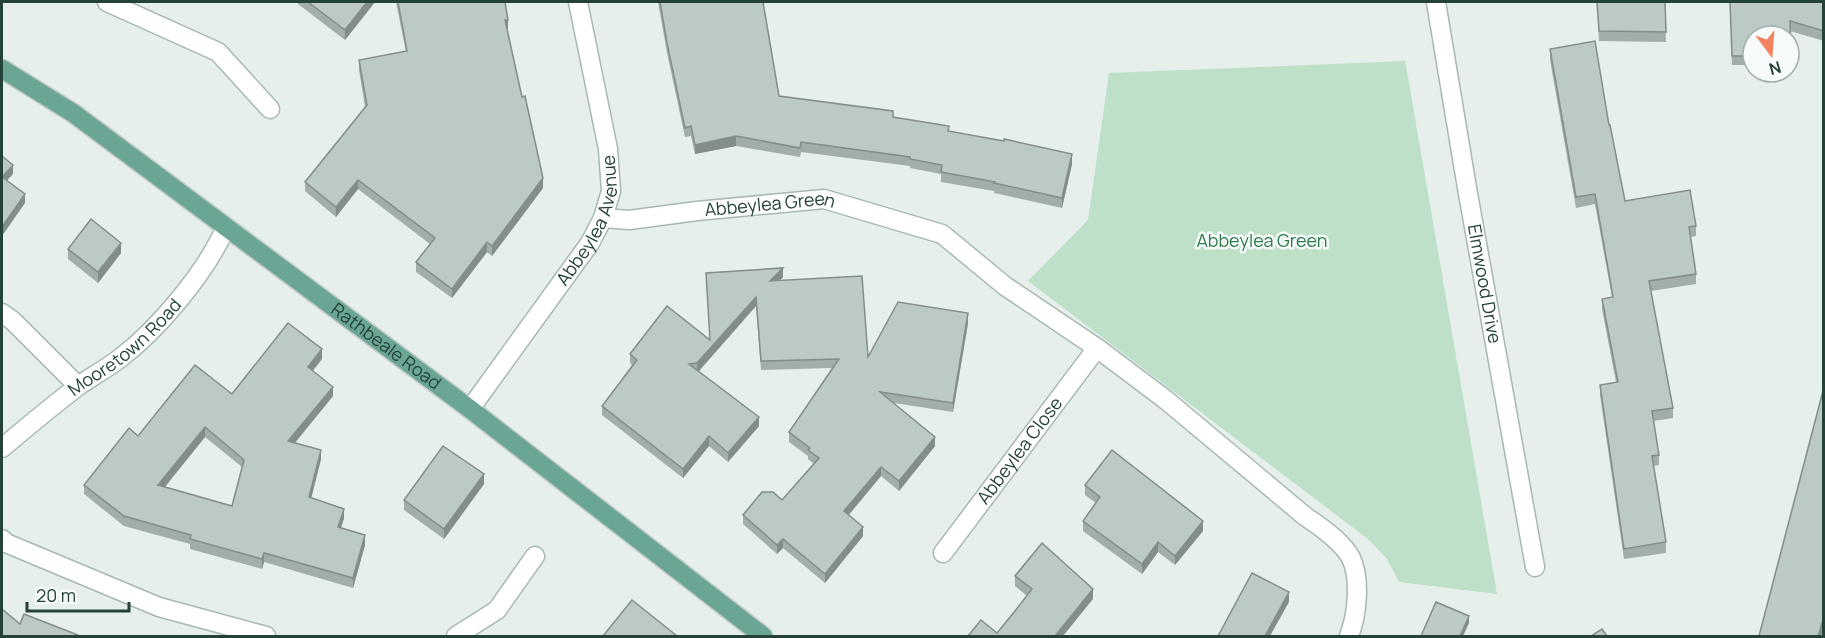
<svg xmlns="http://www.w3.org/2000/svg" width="1825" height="638" viewBox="0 0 1825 638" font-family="Manrope,sans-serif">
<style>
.green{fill:#bfe0c8}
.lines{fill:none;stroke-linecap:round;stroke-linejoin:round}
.minor-casing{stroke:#a8b8b2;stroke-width:21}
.major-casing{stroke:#c2cac8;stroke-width:21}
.minor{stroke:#fff;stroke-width:18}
.major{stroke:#6aa596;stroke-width:18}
.wall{fill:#a1aea9;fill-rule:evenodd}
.shaded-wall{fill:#838d89}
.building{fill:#bbcac4;stroke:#838d89;stroke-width:1.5;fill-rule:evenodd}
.labels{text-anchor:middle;stroke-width:5;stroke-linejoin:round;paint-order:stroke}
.street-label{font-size:18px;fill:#24423a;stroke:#f7fbf9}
.park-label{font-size:18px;fill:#2d7a4b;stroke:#f7fbf9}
</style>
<rect width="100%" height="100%" fill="#e6efeb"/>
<polygon class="green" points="1405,61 1408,77 1497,594 1399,582 1387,559 1368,539 1028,281 1088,220 1109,73"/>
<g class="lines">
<defs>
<g id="minor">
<polyline points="107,2 218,52 270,109"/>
<path id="s1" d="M1436 2 1467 188 1535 567"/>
<path id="s2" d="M603 218 629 220 697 211 824 199 942 234 1005 286 1097 348 1166 400 1306 517C1320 526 1343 543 1351 558 1361 579 1357 616 1349 636"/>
<polyline points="2,313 13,321 78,386"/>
<path id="s3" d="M470 409 590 243 603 218 611 191 608 149 578 2"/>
<path id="s4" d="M2 448C27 427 52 406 77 387 91 377 106 369 119 359 159 329 206 272 226 227"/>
<polyline points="2,539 6,543 159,607 266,636"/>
<path id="s5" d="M943 553 1097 348"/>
<polyline points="456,636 497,610 535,556"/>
</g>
<g id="major">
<path id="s6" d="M2 69 73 113 226 227 470 409 763 636"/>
</g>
</defs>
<use href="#minor" class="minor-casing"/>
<use href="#major" class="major-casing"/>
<use href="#minor" class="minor"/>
<use href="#major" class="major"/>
</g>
<g class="wall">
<polygon points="298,2 375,2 345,40 298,4"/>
<polygon points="396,2 505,2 508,29 507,29 522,97 543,188 492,256 487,252 452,298 416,272 416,262 430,244 358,189 336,217 305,191 305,182 365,107 359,70 359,60 406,52"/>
<polygon points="658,2 763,2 779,96 949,131 1072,164 1062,208 994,193 994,191 941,182 941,174 910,168 910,166 801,152 800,157 736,146 695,154 691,136 685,137 667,53"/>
<polygon points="1597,2 1665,2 1666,42 1599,41"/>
<polygon points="1730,2 1824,2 1824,41 1790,31 1791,65 1789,65 1789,36 1753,36 1753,65 1732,65"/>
<polygon points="1550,49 1609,125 1625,201 1696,226 1696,236 1691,237 1696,274 1696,284 1651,291 1673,408 1673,418 1654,421 1659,455 1659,465 1654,466 1666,542 1666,553 1624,559 1600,395 1600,385 1616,382 1602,309 1602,299 1612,297 1595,204 1576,208 1550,60"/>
<polygon points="68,249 121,253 98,283 68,259"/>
<polygon points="706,273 783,277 779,281 868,357 968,323 953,412 894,403 935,446 899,491 881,476 849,515 863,536 825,583 783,548 777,554 743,524 743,515 782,500 814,464 808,459 808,456 789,442 789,432 832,368 761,370 756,306 699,371 759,426 728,462 709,446 683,478 602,415 602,406 632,365 630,363 630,354 710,340"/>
<path d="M322 359 312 371 333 396 295 443 321 459 311 498 344 518 341 528 365 545 353 588 264 562 262 569 190 549V544L124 526 84 494V485L138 436 232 394ZM205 437 242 467 232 506 165 487Z"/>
<polygon points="484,484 444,539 404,510 404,500"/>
<polygon points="1085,485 1203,531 1175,565 1158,552 1142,574 1083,531 1083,521 1096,503 1085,495"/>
<polygon points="1015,576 1093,599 997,633 1027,596 1015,586"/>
</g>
<g class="shaded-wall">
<polygon points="367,2 375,2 345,40 345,30"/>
<polygon points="505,20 508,20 508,29 505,30"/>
<polygon points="736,136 736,146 695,154 695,145"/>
<polygon points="1072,154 1072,164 1062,208 1062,198"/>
<polygon points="13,165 13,174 2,186 2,177"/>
<polygon points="543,178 543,188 492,256 492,246"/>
<polygon points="358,180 358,189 336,217 336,207"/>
<polygon points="25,194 25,203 2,236 2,227"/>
<polygon points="487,242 487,252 452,298 452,289"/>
<polygon points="121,243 121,253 98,283 98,272"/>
<polygon points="783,268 783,277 770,291 770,281"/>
<polygon points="756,297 756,306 697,373 697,363"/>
<polygon points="968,313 968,323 953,412 953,403"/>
<polygon points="322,349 322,359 308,377 308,367"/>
<polygon points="333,387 333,396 288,451 288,441"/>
<polygon points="759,417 759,426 728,462 728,453"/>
<polygon points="205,427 205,437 158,495 158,485"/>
<polygon points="709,436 709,446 683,478 683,469"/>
<polygon points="935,437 935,446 899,491 899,481"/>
<polygon points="321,450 321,459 309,507 309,497"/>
<polygon points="881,467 881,476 844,520 844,511"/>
<polygon points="484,474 484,484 444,539 444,529"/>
<polygon points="344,509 344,518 338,537 338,527"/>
<polygon points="1203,521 1203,531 1175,565 1175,556"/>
<polygon points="863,527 863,536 825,583 825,574"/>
<polygon points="365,535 365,545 353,588 353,578"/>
<polygon points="783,539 783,548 777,554 777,545"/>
<polygon points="1158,542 1158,552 1142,574 1142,564"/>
<polygon points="264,553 264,562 262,569 262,559"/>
<polygon points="1093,589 1093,599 1063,636 1055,636"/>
<polygon points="1289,592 1289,602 1270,636 1265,636"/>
<polygon points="1469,616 1469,623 1463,636 1460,636"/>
<polygon points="1824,617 1824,627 1821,636 1818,636"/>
</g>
<g class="building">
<polygon points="308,2 367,2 345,30"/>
<polygon points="398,2 505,2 508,20 505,20 522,97 525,96 543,178 492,246 487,242 452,289 416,262 435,238 358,180 336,207 305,182 367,105 359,60 407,51"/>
<polygon points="660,2 763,2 779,96 893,111 893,117 949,126 948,131 1004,141 1004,139 1072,154 1062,198 994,183 995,182 941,172 942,165 910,159 910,157 801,142 800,148 736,136 695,145 691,126 685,128 667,43"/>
<polygon points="1597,2 1665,2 1666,32 1599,31"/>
<polygon points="1730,2 1824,2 1824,31 1790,21 1791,55 1789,55 1789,36 1753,36 1753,56 1732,56"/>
<polygon points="1595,41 1609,125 1610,125 1625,201 1690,190 1696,226 1689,227 1696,274 1649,281 1673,408 1652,411 1659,455 1652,456 1666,542 1624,549 1600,385 1618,382 1602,299 1613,297 1595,194 1576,197 1550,49"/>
<polygon points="2,156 13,165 2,177 25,194 2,227"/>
<polygon points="91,219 121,243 98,272 68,249"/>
<polygon points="783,268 770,281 862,276 868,357 898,302 968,313 953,403 880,392 935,437 899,481 881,467 844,511 863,527 825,574 783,539 777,545 743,515 762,492 773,492 782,500 819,458 808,450 810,448 789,432 839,359 761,361 756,297 697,363 689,364 759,417 728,453 709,436 683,469 602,406 637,360 630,354 667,306 710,340 706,273"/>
<path d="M288 323 322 349 308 367 333 387 288 441 321 450 309 497 344 509 338 527 365 535 353 578 264 553 262 559 190 539 191 535 124 516 84 485 129 428 138 436 195 365 232 394ZM205 427 244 460 232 506 158 485Z"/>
<polygon points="1824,387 1824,617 1818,636 1759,636"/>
<polygon points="443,446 484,474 444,529 404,500"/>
<polygon points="1112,450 1203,521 1175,556 1158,542 1142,564 1083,521 1100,497 1085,485"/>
<polygon points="1042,543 1093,589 1055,636 968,636 981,620 997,633 1015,611 1032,589 1015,576"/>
<polygon points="1252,573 1289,592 1265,636 1218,636"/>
<polygon points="632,600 677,636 603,636"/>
<polygon points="1436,602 1469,616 1460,636 1421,636"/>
<polygon points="2,609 20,624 24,614 78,635 78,636 2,636"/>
<polygon points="1602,629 1607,636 1591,636"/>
</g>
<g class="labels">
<g class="street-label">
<text dy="6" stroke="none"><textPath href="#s2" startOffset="168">Abbeylea Green</textPath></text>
<text dy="6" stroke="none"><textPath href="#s3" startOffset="226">Abbeylea Avenue</textPath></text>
<text dy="6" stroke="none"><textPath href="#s1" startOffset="286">Elmwood Drive</textPath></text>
<text dy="6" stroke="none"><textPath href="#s4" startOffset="159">Mooretown Road</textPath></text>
<text dy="6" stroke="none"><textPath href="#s6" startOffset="474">Rathbeale Road</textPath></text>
<text dy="6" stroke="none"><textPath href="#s5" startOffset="128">Abbeylea Close</textPath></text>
</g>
<g class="park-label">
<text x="1262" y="247">Abbeylea Green</text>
</g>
</g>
<rect width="1825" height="638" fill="none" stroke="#24423a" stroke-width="6"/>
<g transform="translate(1771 54) rotate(164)"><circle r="28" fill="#f7fbf9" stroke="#a3b1ad" stroke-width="1.5"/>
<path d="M0-4.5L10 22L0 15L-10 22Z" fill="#f4845f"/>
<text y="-9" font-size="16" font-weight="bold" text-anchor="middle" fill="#24423a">N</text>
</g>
<path d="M27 602v9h102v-9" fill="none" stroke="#24423a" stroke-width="3"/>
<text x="36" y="602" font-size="18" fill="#24423a" stroke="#f7fbf9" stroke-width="4.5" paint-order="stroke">20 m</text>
</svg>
